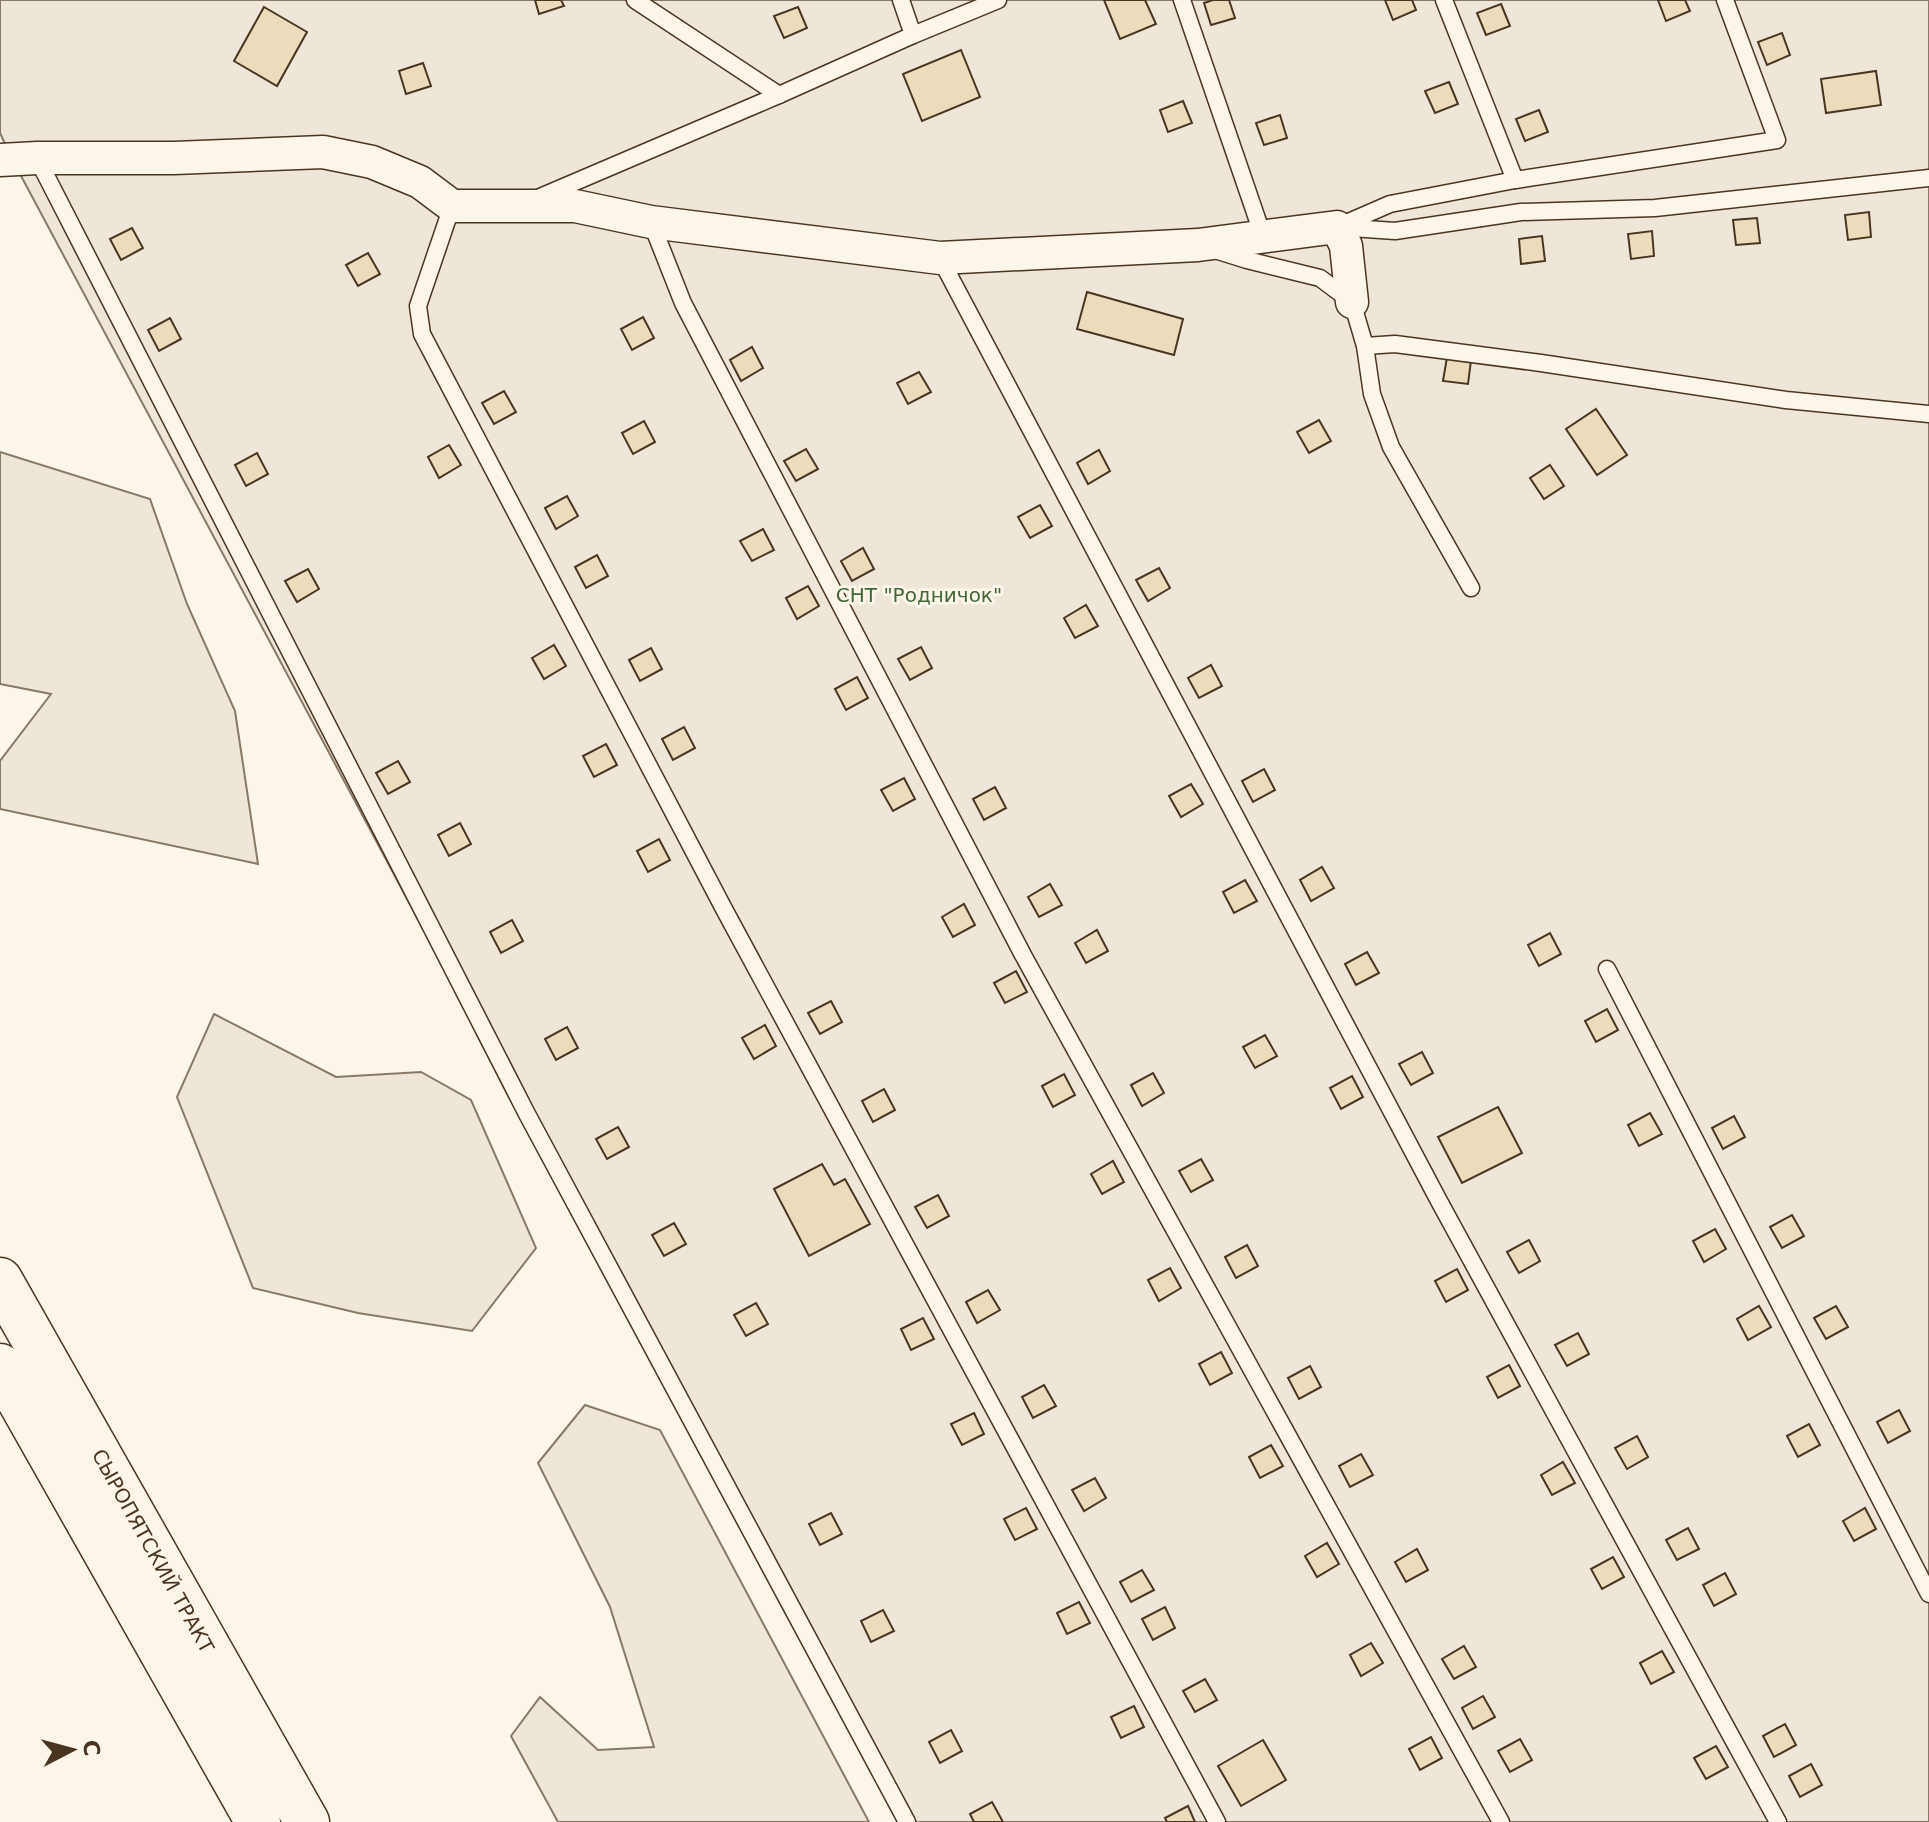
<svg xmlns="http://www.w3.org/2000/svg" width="1929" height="1822" viewBox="0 0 1929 1822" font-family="'DejaVu Sans',sans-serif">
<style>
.green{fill:#ede6d9;stroke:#887966;stroke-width:2}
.building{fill:#ecdcbc;stroke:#4a3520;stroke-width:2}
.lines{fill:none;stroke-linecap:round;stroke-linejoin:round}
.lane-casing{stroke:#4a3520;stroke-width:19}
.street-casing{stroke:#4a3520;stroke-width:35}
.primary-casing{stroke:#4a3520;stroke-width:47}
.lane{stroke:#fbf6e9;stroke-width:16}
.street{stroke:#fbf6e9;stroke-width:32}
.primary{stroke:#fbf6e9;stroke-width:44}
.labels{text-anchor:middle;stroke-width:6;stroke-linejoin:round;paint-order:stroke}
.park-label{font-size:20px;fill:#436837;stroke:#fbf6e9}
.street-label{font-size:20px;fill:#4a3520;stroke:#fbf6e9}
</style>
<rect width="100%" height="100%" fill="#fbf6e9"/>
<g class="green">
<polygon points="0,0 1929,0 1929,1822 900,1822 12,159 0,133"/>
<polygon points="0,452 150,499 187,604 235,711 258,864 0,809 0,761 51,694 0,684"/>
<polygon points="214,1014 336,1077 421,1072 471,1100 536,1248 472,1331 358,1313 253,1288 177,1097"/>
<polygon points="585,1405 660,1430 869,1822 558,1822 511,1736 540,1697 598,1750 654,1747 610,1607 538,1463"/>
</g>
<g class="building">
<polygon points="535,0 561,0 564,6 539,14"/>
<polygon points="1104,0 1145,0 1156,24 1120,39"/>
<polygon points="1213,0 1229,0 1235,18 1211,25 1204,3"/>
<polygon points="1385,0 1412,0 1416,10 1393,20"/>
<polygon points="1658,0 1685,0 1690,11 1666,21"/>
<polygon points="1501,4 1510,26 1486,35 1477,13"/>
<polygon points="264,7 307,32 277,86 234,61"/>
<polygon points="798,7 807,28 784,38 774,16"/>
<polygon points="1782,33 1790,55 1767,65 1758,42"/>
<polygon points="961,50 980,97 922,121 903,74"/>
<polygon points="423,63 431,86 406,94 399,71"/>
<polygon points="1876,71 1881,105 1826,113 1821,79"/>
<polygon points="1449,82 1458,104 1435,113 1425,91"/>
<polygon points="1183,101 1192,123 1168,132 1160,110"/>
<polygon points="1539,110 1548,132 1525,141 1516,119"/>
<polygon points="1280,115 1287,138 1264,145 1256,123"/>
<polygon points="1869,212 1871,237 1848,240 1845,215"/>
<polygon points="1757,218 1760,243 1736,245 1733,220"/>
<polygon points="132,228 143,248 121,260 110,239"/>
<polygon points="1652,231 1654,256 1631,259 1628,234"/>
<polygon points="1542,236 1545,261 1521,264 1519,239"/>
<polygon points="368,253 380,274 358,286 346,265"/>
<polygon points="1087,292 1183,319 1174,355 1077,329"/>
<polygon points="643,317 654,338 632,350 621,329"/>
<polygon points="170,318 181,339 159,351 148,330"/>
<polygon points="752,347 763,368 741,381 730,360"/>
<polygon points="1447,357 1471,360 1468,384 1443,381"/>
<polygon points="919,372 931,392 908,404 897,383"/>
<polygon points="504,391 516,412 494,424 482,403"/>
<polygon points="1596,409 1627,455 1597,475 1566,429"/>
<polygon points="1319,420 1331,441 1309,453 1297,432"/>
<polygon points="644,421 655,442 633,454 622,433"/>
<polygon points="449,445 461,465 439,478 428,457"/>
<polygon points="806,449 818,469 796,481 784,461"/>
<polygon points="1099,450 1110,471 1088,484 1077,463"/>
<polygon points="257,453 268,474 246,486 235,465"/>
<polygon points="1550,465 1564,486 1544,499 1530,478"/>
<polygon points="567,496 578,516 556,529 545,508"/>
<polygon points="1040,505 1052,526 1030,538 1018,517"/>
<polygon points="763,529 774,550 752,561 740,541"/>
<polygon points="863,548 874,569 852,581 841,561"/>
<polygon points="597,555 608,576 586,588 575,567"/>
<polygon points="1159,568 1170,588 1148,601 1136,580"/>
<polygon points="308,569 319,589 297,602 285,581"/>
<polygon points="808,586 819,606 797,619 786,598"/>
<polygon points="1086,605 1098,626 1075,638 1064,618"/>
<polygon points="554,645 566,666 544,679 532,658"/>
<polygon points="921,647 932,668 910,680 898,659"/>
<polygon points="651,648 662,669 640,681 629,660"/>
<polygon points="1211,665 1222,686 1199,698 1188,678"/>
<polygon points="857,677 868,698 846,710 835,689"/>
<polygon points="684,727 695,748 673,760 662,739"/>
<polygon points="606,744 617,765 594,777 583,756"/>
<polygon points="398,761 410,782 388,794 376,773"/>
<polygon points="1264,769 1275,790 1253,802 1242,781"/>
<polygon points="904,778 915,799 893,811 881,790"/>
<polygon points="1191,784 1203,804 1181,817 1169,796"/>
<polygon points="995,787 1006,808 984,820 973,799"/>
<polygon points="460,823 471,844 449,856 438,835"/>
<polygon points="659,839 670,860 648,872 637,851"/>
<polygon points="1322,867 1334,888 1311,901 1300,880"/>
<polygon points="1245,880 1257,901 1234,913 1223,892"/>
<polygon points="1050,884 1062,905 1039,917 1028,897"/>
<polygon points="964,904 975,925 953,937 942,917"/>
<polygon points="512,920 523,941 501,953 490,932"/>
<polygon points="1097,930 1108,951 1086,963 1075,943"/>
<polygon points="1550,933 1561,954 1539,966 1528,945"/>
<polygon points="1367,952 1379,973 1356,985 1345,964"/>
<polygon points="1016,971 1027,992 1005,1003 994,983"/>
<polygon points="831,1001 842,1022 820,1034 808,1013"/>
<polygon points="1607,1009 1618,1030 1596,1042 1585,1021"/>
<polygon points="765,1025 776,1046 754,1059 742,1038"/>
<polygon points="567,1027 578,1048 556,1060 545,1039"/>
<polygon points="1265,1035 1277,1056 1255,1068 1243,1047"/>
<polygon points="1422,1052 1433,1073 1411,1085 1399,1064"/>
<polygon points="1153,1073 1164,1093 1142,1106 1131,1085"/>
<polygon points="1064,1074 1075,1095 1053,1107 1042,1086"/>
<polygon points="1352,1076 1363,1097 1341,1109 1330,1088"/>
<polygon points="884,1089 895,1110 873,1122 862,1101"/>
<polygon points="1498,1107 1522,1153 1462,1183 1438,1137"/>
<polygon points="1650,1113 1662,1134 1639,1146 1628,1125"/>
<polygon points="1734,1116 1745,1137 1723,1149 1712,1128"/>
<polygon points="618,1127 629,1147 607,1159 596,1139"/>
<polygon points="1201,1159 1213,1180 1191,1192 1179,1171"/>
<polygon points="1113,1161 1124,1182 1102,1194 1091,1174"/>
<polygon points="822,1164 834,1185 845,1179 870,1224 809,1256 774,1189"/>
<polygon points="938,1195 949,1216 927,1228 915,1207"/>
<polygon points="1792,1215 1804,1236 1782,1248 1770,1227"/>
<polygon points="674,1223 686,1244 664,1256 652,1235"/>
<polygon points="1715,1229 1726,1249 1704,1262 1693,1241"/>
<polygon points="1529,1240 1540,1261 1519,1273 1507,1252"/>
<polygon points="1247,1245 1258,1266 1236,1278 1225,1257"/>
<polygon points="1170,1268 1181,1288 1159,1301 1148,1280"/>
<polygon points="1457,1269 1468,1290 1446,1302 1435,1281"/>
<polygon points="988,1290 1000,1310 977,1323 966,1302"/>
<polygon points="756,1303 768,1324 746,1336 734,1315"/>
<polygon points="1759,1306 1771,1327 1748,1340 1737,1319"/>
<polygon points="1836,1306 1848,1327 1826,1339 1814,1318"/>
<polygon points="923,1318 934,1339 911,1350 901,1329"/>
<polygon points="1578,1333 1589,1354 1567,1366 1555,1345"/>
<polygon points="1221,1352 1232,1373 1210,1385 1199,1364"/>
<polygon points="1509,1365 1520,1386 1498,1398 1487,1377"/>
<polygon points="1310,1366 1321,1387 1299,1399 1288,1378"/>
<polygon points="1044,1385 1056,1406 1033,1418 1022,1397"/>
<polygon points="1899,1410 1910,1431 1888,1443 1877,1422"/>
<polygon points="974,1413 984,1434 962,1445 951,1424"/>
<polygon points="1809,1424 1820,1445 1798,1457 1787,1436"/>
<polygon points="1637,1436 1648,1457 1627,1469 1615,1448"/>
<polygon points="1271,1445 1283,1466 1260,1478 1249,1457"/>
<polygon points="1361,1454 1373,1475 1350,1487 1339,1466"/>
<polygon points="1563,1462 1575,1483 1552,1495 1541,1475"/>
<polygon points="1095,1478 1106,1498 1084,1511 1072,1490"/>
<polygon points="1026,1508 1037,1529 1015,1540 1004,1519"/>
<polygon points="1865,1508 1876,1529 1854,1541 1843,1521"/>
<polygon points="831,1513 842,1534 820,1545 809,1524"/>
<polygon points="1688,1528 1699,1549 1677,1560 1666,1540"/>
<polygon points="1327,1543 1339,1564 1317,1577 1305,1556"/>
<polygon points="1417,1549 1428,1570 1406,1582 1395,1562"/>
<polygon points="1613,1557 1624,1577 1602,1589 1591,1569"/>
<polygon points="1142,1570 1154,1590 1131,1602 1120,1582"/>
<polygon points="1725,1573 1736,1594 1714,1606 1703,1585"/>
<polygon points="1079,1602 1090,1623 1067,1634 1057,1613"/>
<polygon points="1165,1607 1175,1628 1153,1640 1142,1619"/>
<polygon points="883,1610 894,1631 871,1642 861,1621"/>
<polygon points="1371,1643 1383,1663 1361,1676 1350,1655"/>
<polygon points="1464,1646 1476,1667 1454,1679 1442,1659"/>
<polygon points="1662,1651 1674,1672 1651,1684 1640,1663"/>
<polygon points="1205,1679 1217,1700 1195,1712 1183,1691"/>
<polygon points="1483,1696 1495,1717 1473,1729 1462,1708"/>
<polygon points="1134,1706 1144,1727 1121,1738 1111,1717"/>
<polygon points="1785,1724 1796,1745 1774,1757 1763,1736"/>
<polygon points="951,1730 962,1751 940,1763 929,1742"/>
<polygon points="1431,1737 1442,1758 1420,1770 1409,1749"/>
<polygon points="1520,1739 1532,1760 1510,1772 1498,1751"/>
<polygon points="1263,1740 1286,1780 1241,1806 1218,1766"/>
<polygon points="1716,1746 1728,1767 1706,1779 1694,1758"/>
<polygon points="1811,1764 1822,1785 1800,1797 1789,1776"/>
<polygon points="992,1802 1003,1822 974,1822 970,1814"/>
<polygon points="1188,1806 1195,1822 1167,1822 1165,1818"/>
</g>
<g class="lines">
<defs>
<g id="lane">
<polyline points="635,0 779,95"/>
<polyline points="901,0 913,35"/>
<polyline points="1182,0 1263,236"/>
<polyline points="1444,0 1515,180"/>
<polyline points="1725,0 1777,140 1515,180 1390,204 1337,227 1395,231 1521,212 1655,208 1929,178"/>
<polyline points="37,158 527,1114 907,1822"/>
<polyline points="540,197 779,95 913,35 998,0"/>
<polyline points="452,206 418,306 422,334 724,909 1217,1822"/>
<polyline points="651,222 683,303 1023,955 1501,1822"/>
<polyline points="1215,250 1247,260 1320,278 1352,302 1365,346 1372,394 1391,447 1471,588"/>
<polyline points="940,258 1439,1201 1778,1822"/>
<polyline points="1365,346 1395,344 1541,363 1786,400 1929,414"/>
<polyline points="1607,969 1929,1594"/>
</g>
<polyline id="street" points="0,160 37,158 174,158 323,152 372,162 420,182 452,206 575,206 651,222 940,258 1198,245 1337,227 1346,246 1352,302"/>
<g id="primary">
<polyline points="0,1280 307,1822"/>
<polyline points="0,1366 258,1822"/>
</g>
</defs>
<use href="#lane" class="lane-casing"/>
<use href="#street" class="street-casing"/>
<use href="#primary" class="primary-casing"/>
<use href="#lane" class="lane"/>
<use href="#street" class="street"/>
<use href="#primary" class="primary"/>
</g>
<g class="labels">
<g class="park-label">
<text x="919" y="602">СНТ "Родничок"</text>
</g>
<g class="street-label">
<text transform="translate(153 1551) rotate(61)" y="7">СЫРОПЯТСКИЙ ТРАКТ</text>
</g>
</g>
<g transform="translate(72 1750) rotate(84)" stroke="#fbf6e9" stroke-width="6" paint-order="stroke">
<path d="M0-6L14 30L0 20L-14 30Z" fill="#4a3520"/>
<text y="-12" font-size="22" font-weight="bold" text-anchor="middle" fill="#4a3520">С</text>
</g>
</svg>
